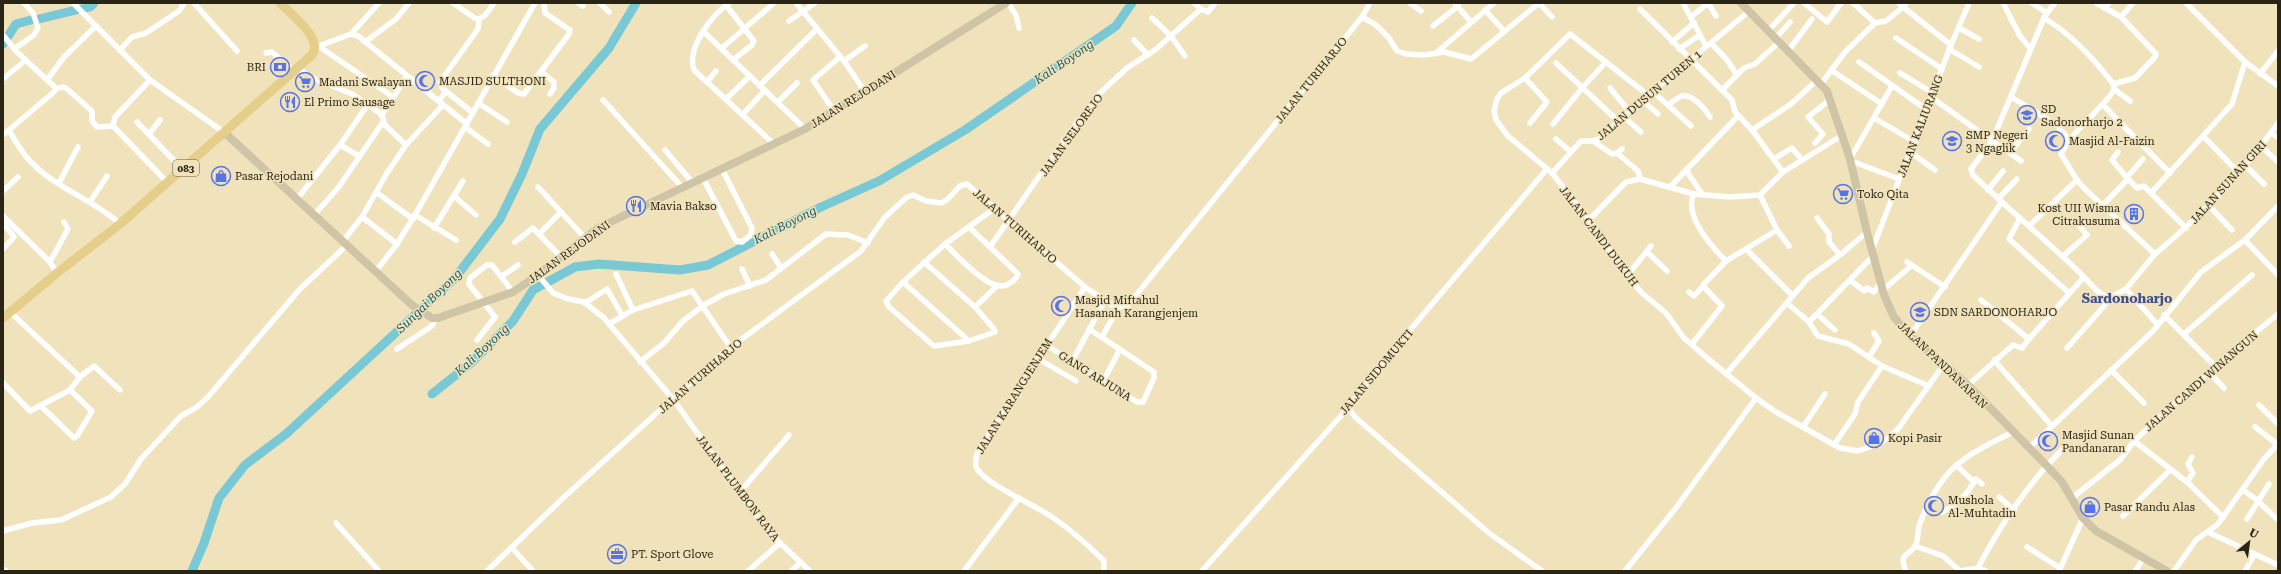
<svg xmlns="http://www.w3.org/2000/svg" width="2281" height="574" viewBox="0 0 2281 574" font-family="'Roboto Serif',serif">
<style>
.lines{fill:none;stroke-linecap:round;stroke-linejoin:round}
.river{stroke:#78c8d5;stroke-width:9}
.minor{stroke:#fff;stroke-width:5.5}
.secondary{stroke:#cfc5a6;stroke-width:8}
.primary{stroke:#e5ce89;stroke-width:9}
.labels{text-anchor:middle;stroke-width:3;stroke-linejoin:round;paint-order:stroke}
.shield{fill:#f0e2bb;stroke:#655d47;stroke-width:1}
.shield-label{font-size:10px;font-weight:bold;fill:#292415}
.poi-label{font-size:11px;fill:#292415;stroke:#f0e2bb;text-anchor:start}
.street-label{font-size:11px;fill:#292415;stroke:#f0e2bb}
.water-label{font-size:12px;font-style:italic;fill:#185b65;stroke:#f0e2bb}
.quarter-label{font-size:13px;font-weight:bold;fill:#3e4f8b;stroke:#f0e2bb}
</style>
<rect width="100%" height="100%" fill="#f0e2bb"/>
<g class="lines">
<g class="river">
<polyline points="82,9 90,7 94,3"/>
<polyline points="39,19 76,10"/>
<polyline points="3,44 16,24 31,20"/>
<polyline points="432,394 472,362 513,321 533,290 575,267 599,264 680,270 708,265 821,207 879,181 965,130 1116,26 1132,3"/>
<polyline points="192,571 204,543 219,498 245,465 286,434 455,278 500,219 522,174 540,129 609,48 636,3"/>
</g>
<g class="minor">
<polyline points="73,3 150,80 225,133"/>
<polyline points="194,3 237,51"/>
<path d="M453 3 476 19C485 19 489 10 494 3"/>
<polyline points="578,3 583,6"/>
<polyline points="600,3 609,12"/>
<path d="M729 3C712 15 686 48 694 70L774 144"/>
<polyline points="796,3 844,61 865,92"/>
<polyline points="1008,3 1016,15 1019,28"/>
<polyline points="1194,3 1201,9"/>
<polyline points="1410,3 1421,11"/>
<polyline points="1455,3 1470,21"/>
<polyline points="1539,3 1552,17"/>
<polyline points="1683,3 1706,46"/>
<polyline points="1708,3 1716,16"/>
<polyline points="1804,3 1827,22 1841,3"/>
<polyline points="1853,3 1875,23"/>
<polyline points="1899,3 1903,7 1906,3"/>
<polyline points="2003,3 2020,36 2030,48"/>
<polyline points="2032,3 2047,13 2055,3"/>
<polyline points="2096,3 2121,17 2156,54 2155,57 2135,78 2113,84"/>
<polyline points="2186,3 2245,62 2278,86"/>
<polyline points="726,5 754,41 752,45 733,60"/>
<polyline points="2104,8 2109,3"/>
<polyline points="1640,9 1732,100 1735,112 1752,130 1783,172"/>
<polyline points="1485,10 1504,31"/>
<path d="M2047 13 2044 18C2071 34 2095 60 2114 85V89L2110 96 2069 140 2061 154 2077 180 2085 189 2155 254 2126 289"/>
<polyline points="1362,17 1376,25 1389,38 1397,51 1406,54 1425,55 1444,52 1471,59 1539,3"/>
<polyline points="1691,17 1708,3"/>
<polyline points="2121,17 2133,3"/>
<polyline points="1152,18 1171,36 1185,56"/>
<polyline points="789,21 815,3"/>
<polyline points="1433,26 1458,6"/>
<polyline points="1959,28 1979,39"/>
<polyline points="703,31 805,129"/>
<polyline points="1768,31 1794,3"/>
<polyline points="351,34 379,3"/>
<polyline points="3,35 17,52 47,80"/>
<polyline points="1896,38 1942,69"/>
<polyline points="1775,39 1790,22"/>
<polyline points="1134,40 1148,55"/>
<polyline points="365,42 396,19 409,3"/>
<polyline points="1672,42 1694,23"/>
<polyline points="1711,43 1727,60 1737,75"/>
<polyline points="316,47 351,34 358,36 467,124"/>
<polyline points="320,47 393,97"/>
<polyline points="722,48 774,3"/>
<polyline points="14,49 34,35 38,28 33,13 24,3"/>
<polyline points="1679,49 1700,35"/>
<polyline points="1949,49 1979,67"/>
<polyline points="120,50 132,37 146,33 179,11 184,3"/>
<polyline points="1788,51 1812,19"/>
<polyline points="266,53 272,52 294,71"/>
<polyline points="1436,53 1494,3"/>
<polyline points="844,61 865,46"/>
<polyline points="1859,62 1927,110"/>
<polyline points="1556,63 1618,121"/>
<polyline points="298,67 308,76 352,94 374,109 382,115 385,125 406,145 387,173 362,217 343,241"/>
<polyline points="1831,70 1882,104"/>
<polyline points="542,72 554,82 554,88 550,94"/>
<polyline points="1900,73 1933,93"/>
<polyline points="2260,74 2278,51"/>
<polyline points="493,75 518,93 524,94 569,34 570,30 545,13 544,3"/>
<polyline points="1525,78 1547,102 1530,123"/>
<polyline points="3,79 26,60"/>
<polyline points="150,80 115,117 113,126 168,183"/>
<polyline points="707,82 716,71"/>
<polyline points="1821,84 1845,52 1875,23 1886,21 1903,7 1951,45"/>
<polyline points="760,85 817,29"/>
<polyline points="1610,88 1629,111"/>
<polyline points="56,89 62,87 66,88 92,111 92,121 97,127 113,126"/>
<polyline points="1723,89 1744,68 1755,64 1779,42"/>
<polyline points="2114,89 2130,101"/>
<polyline points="1652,91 1668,105"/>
<polyline points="1648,95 1570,34 1525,78 1501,93 1497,99 1494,111 1496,120 1508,136 1552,173 1589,220 1627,276 1643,294 1666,313 1684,338 1707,358 1756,398 1776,412 1840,448 1858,451 1875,445 1887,439 1898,429 1944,364"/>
<polyline points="1931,97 1992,141 2044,18"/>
<polyline points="2011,97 2057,125 2069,140"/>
<polyline points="726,99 750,76"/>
<polyline points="603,100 682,187"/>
<polyline points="1642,100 1658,114"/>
<polyline points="439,101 446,91"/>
<polyline points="778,102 797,83"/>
<polyline points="478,103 507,122"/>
<polyline points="2103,105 2170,173"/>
<polyline points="834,111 813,80 840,57"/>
<polyline points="473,113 442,88 440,82 478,29 479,19"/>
<polyline points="743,114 765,90"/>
<polyline points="382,115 407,76"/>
<polyline points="1623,116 1641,132"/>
<polyline points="1874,118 1915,142"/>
<polyline points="137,122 183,170"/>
<polyline points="1553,124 1583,87 1606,62"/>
<path d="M1691 126 1668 105C1672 102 1677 98 1682 96 1692 93 1706 110 1710 117"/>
<polyline points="465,127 488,144"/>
<path d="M2029 129 2010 153 1992 141 1971 169 1973 175C2008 209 2045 239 2079 272 2089 281 2098 297 2112 297L2126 289 2157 324"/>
<path d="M9 130C16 142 22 154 32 163 57 189 94 200 120 224"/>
<polyline points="1752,130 1791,104 1817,80"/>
<polyline points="2272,133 2278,138"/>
<polyline points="149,134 160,120"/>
<polyline points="3,135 54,92 56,88 47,80 64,57 96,26"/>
<polyline points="2204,137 2239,173"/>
<polyline points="1556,139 1571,152"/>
<polyline points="1593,141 1612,154 1617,153 1638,171 1640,179"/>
<polyline points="1815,143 1823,134 1808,117 1831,99"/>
<polyline points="340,145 359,156"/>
<polyline points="406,145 443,105"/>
<polyline points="2262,147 2278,162"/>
<polyline points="665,150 692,182"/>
<polyline points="1910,152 1935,170"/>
<polyline points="2118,152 2112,160 2128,179"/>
<polyline points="1617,153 1622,149"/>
<polyline points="2010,153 2021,161"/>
<polyline points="1774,159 1792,148 1802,160"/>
<polyline points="1850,159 1892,86"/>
<polyline points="1854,162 1899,179"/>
<polyline points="2246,166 2264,184"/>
<polyline points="1686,170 1702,194"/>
<polyline points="1552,173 1581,141 1593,141 1600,139 1629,111 1748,12"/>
<polyline points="2127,177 2143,159"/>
<polyline points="703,178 736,241 742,242 751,235 752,228 722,169"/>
<polyline points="59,183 78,147"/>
<polyline points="538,187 585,238"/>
<polyline points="1670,187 1738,116"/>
<polyline points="1988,190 2003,171"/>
<polyline points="3,191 18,177"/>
<polyline points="377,193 413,219"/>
<polyline points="2151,193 2232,104 2245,62"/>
<path d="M1694 194C1683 215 1712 247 1726 261"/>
<polyline points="1760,195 1777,230 1789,246"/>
<polyline points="454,196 476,215"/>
<polyline points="297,199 340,145 368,104"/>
<polyline points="1998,199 2017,179"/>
<polyline points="90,202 107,176"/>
<polyline points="2102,206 2128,179 2137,188 2144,186 2186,228"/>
<polyline points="2209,206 2232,230"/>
<polyline points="314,215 338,188 383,122"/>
<polyline points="415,215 456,240"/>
<polyline points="3,216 50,262 57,273"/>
<polyline points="362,217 397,244"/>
<polyline points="1817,218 1829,234 1829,242 1840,255"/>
<polyline points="2020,218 2009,239 2069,293"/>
<polyline points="1589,220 1626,182 1640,179 1694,194 1729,197 1760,195 1783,172 1841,136"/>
<polyline points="3,223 14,237 3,249"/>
<polyline points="2029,226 2077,180"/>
<polyline points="969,227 990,247 1069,133 1100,93 1127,68 1155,50 1201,9 1208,12 1215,3"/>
<polyline points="434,228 463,181"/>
<polyline points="540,233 561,212"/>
<polyline points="2245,240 2278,275"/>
<polyline points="515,242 533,228 562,258"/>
<path d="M945 244C958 256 993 297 1010 283 1014 280 1017 279 1018 274L990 247"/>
<polyline points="1746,249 1793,296"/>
<polyline points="1872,250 1951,45 1969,3"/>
<polyline points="1647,252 1667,271"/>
<polyline points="772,254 781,268"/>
<path d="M2155 254C2202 215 2243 172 2278 123"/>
<polyline points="2063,256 2087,235 2076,222"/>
<polyline points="50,262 68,229 64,222"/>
<polyline points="924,262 975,307 996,287"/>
<polyline points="1907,262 1945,287"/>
<polyline points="742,269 750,286"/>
<polyline points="376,271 397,244 415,215 535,3"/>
<polyline points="616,274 633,310"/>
<polyline points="538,275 553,293 568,299 584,302 604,318 673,399 756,515 780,543 810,571"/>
<polyline points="502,276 518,265"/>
<polyline points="1627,276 1651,246"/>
<polyline points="1850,280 1864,291 1867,288 1874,292 1881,282"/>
<polyline points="903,282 969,341"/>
<path d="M1085 287 978 451C976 457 974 464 977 469 986 483 1029 503 1044 512 1067 526 1086 543 1104 561V571"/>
<polyline points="1883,290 1912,265"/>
<polyline points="1689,292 1694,296 1703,286"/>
<polyline points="585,303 607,289 622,315"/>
<polyline points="1787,303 1809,322 1818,336 1849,344 1882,366 1929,386"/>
<polyline points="975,307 994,329 995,332 969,341 934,346 889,307 886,301 903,282 945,244 995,208"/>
<polyline points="1817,314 1835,330"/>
<polyline points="2164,315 2215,366"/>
<polyline points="1809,322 1873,256"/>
<polyline points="609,324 633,310 692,291 731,348"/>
<polyline points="2184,334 2252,275"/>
<polyline points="1910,336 2001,203"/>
<polyline points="1102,337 1119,307"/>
<polyline points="2029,339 2084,277"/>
<polyline points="477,340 495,317 469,284 470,278 487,265 492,265 513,292"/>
<polyline points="1692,344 1722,306 1704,287 1704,284 1726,261 1777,230"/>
<polyline points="1046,345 1137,402 1143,402 1154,378 1154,372 1089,329"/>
<polyline points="2067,348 2112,297"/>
<polyline points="397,349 432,326 435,319"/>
<polyline points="1869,357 1879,341 1874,333"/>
<polyline points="1037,358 1076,381"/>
<polyline points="1994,360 2051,425"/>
<polyline points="640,362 664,343 683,321 704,305 724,294 766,280 826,234 848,235 868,243"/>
<polyline points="1072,362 1105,300"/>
<polyline points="2111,370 2144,403"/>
<polyline points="2209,372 2224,388"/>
<polyline points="1726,374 1808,278 1840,255 1867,232"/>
<polyline points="80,377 94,366 120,390"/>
<polyline points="1103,382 1120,349"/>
<polyline points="3,383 30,411 70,390 80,377 10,312"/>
<polyline points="1968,385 2013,345 2022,348 2029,339 1981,300"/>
<polyline points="2259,405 2278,424"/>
<polyline points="41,406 74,438 77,436 92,411 70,390"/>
<polyline points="1348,408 1355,417 1489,533 1542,571"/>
<polyline points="1803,427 1825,394"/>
<polyline points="2255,427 2277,444"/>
<polyline points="2134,441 2187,482 2223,517 2264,459 2278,444"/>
<polyline points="1834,445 1855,414 1858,402 1882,366"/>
<polyline points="2029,448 2153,331 2201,272 2245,240 2278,206"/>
<polyline points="1956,465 1974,482 1976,479 1982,484"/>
<polyline points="2187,482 2193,473 2188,464 2192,457"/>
<polyline points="2243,490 2257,500 2278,520"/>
<polyline points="739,493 789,435"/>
<polyline points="1999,497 2014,510"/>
<polyline points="2072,498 2121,459 2134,441 2215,366 2278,314"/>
<path d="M1929 506 1942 512C1956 505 1967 495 1974 482"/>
<polyline points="2123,516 2169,471"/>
<polyline points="2247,519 2269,484"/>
<polyline points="336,523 379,571"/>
<polyline points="3,531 32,523 61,520 111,497 125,484 141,459 181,416 197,407 208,397 299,290 347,245"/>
<polyline points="2208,532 2278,565"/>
<polyline points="1915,546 1943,556 1960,571"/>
<polyline points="2027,547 2060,568"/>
<polyline points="512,548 533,571"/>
<path d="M1978 568C1999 527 2031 479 2065 447"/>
<polyline points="3,569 6,571"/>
<polyline points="487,571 562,499 723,353 861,251 885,217 907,197 913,195 926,201 941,203 947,200 960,186 967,184 1085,287 1112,305 1119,307 1128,305 1362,17 1370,3"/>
<polyline points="748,571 780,543"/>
<polyline points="791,571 800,563"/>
<polyline points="964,571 1019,498"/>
<polyline points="1202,571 1348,408 1398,344 1547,169"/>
<polyline points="1625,571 1675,509 1756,398"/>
<path d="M1906 571C1897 551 1911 557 1916 544 1919 537 1917 529 1920 523 1941 468 1962 457 2013 432"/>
<polyline points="1961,571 1978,568 1986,571"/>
<polyline points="2059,571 2083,518"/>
<polyline points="2135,571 2144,558"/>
<polyline points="2174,571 2196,540 2217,525 2223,517"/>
<polyline points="2245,571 2254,555"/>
</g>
<g class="secondary">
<polyline points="1741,3 1827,91 1850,159 1867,232 1884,295 1894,317 1910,336 1968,385 2046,465 2062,482 2083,518 2096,531 2167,571"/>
<polyline points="225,133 412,305 432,318 438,318 513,292 538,275 598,228 805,129 1006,3"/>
</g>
<path class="primary" d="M3 318 57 273 120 224 312 55C324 39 291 14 280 3"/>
</g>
<defs>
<symbol id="bank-ring" viewBox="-11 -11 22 22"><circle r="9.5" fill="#f0e2bb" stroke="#5673e9" stroke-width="1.5"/><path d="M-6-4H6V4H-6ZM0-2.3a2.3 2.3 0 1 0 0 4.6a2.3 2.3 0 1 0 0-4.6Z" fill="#5673e9"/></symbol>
<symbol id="mosque-ring" viewBox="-11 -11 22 22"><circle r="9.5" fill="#f0e2bb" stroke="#5673e9" stroke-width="1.5"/><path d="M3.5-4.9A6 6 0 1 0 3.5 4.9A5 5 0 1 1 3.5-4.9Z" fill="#5673e9"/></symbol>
<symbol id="supermarket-ring" viewBox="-11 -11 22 22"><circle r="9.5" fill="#f0e2bb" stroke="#5673e9" stroke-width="1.5"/><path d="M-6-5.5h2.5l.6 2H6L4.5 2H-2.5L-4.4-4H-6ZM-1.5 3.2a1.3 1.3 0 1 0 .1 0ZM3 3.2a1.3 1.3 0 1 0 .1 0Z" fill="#5673e9"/></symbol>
<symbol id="restaurant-ring" viewBox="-11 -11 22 22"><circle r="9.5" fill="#f0e2bb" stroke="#5673e9" stroke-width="1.5"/><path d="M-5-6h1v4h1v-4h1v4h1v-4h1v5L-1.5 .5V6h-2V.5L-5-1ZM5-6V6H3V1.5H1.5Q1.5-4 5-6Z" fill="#5673e9"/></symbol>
<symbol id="school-ring" viewBox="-11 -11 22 22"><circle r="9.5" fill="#f0e2bb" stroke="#5673e9" stroke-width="1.5"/><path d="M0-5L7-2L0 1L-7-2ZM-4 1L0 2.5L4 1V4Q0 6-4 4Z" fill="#5673e9"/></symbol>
<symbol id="shop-ring" viewBox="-11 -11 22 22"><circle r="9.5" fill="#f0e2bb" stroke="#5673e9" stroke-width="1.5"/><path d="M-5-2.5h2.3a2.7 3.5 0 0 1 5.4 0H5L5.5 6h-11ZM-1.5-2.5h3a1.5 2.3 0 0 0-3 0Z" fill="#5673e9"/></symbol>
<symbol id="building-ring" viewBox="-11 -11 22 22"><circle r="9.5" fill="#f0e2bb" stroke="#5673e9" stroke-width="1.5"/><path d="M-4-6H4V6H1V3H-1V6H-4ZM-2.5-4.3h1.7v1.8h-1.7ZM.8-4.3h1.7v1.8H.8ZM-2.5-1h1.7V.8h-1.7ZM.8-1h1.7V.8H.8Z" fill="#5673e9"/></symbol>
<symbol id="office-ring" viewBox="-11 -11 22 22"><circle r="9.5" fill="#f0e2bb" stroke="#5673e9" stroke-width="1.5"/><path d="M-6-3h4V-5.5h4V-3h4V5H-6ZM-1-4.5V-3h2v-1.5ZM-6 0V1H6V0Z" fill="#5673e9"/></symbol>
</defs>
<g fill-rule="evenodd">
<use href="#bank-ring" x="269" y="56" width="22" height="22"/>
<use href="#mosque-ring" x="414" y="70" width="22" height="22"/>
<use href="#supermarket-ring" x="294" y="71" width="22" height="22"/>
<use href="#restaurant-ring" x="279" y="91" width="22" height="22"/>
<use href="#school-ring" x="2016" y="104" width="22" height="22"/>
<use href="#school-ring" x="1941" y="130" width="22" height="22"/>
<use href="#mosque-ring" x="2044" y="130" width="22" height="22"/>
<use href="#shop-ring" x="210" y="165" width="22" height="22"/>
<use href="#supermarket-ring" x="1832" y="183" width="22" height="22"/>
<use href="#restaurant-ring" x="625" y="195" width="22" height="22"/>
<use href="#building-ring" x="2123" y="203" width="22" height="22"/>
<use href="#mosque-ring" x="1050" y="295" width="22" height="22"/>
<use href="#school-ring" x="1909" y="301" width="22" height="22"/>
<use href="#shop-ring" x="1863" y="427" width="22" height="22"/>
<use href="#mosque-ring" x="2037" y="430" width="22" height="22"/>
<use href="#mosque-ring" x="1923" y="495" width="22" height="22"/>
<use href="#shop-ring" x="2079" y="496" width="22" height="22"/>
<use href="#office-ring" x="606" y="543" width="22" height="22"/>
</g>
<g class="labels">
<rect class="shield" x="173" y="160" width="26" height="16" rx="3"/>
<g class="shield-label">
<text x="186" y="172">083</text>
</g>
<g class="poi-label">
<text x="266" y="71" text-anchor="end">BRI</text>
<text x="439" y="85">MASJID SULTHONI</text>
<text x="319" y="86">Madani Swalayan</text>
<text x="304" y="106">El Primo Sausage</text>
<text x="2041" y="113">SD<tspan x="2041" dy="13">Sadonorharjo 2</tspan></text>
<text x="1966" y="139">SMP Negeri<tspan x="1966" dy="13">3 Ngaglik</tspan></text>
<text x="2069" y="145">Masjid Al-Faizin</text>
<text x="235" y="180">Pasar Rejodani</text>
<text x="1857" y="198">Toko Qita</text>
<text x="650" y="210">Mavia Bakso</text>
<text x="2120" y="212" text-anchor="end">Kost UII Wisma<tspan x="2120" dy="13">Citrakusuma</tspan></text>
<text x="1075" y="304">Masjid Miftahul<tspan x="1075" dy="13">Hasanah Karangjenjem</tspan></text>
<text x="1934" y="316">SDN SARDONOHARJO</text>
<text x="2062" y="439">Masjid Sunan<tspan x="2062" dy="13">Pandanaran</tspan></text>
<text x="1888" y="442">Kopi Pasir</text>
<text x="1948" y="504">Mushola<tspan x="1948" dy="13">Al-Muhtadin</tspan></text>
<text x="2104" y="511">Pasar Randu Alas</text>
<text x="631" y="558">PT. Sport Glove</text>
</g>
<g class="street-label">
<text transform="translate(1311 80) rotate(-51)" y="4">JALAN TURIHARJO</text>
<text transform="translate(1649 95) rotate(-40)" y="4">JALAN DUSUN TUREN 1</text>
<text transform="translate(853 99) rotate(-32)" y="4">JALAN REJODANI</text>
<text transform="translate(1920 126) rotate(-69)" y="4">JALAN KALIURANG</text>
<text transform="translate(1071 135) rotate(-54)" y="4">JALAN SELOREJO</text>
<text transform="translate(2228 182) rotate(-48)" y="4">JALAN SUNAN GIRI</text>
<text transform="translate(1015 226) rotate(41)" y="4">JALAN TURIHARJO</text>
<text transform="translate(1599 236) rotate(53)" y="4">JALAN CANDI DUKUH</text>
<text transform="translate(569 252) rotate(-36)" y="4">JALAN REJODANI</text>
<text transform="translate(1943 365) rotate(44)" y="4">JALAN PANDANARAN</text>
<text transform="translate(1376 372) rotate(-50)" y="4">JALAN SIDOMUKTI</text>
<text transform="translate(700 376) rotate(-41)" y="4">JALAN TURIHARJO</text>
<text transform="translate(1095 376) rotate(32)" y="4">GANG ARJUNA</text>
<text transform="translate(2201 381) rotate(-41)" y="4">JALAN CANDI WINANGUN</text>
<text transform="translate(1014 396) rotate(-58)" y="4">JALAN KARANGJENJEM</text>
<text transform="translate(738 488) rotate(53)" y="4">JALAN PLUMBON RAYA</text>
</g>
<g class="water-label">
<text transform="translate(1064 62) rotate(-34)" y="4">Kali Boyong</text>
<text transform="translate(785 225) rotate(-27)" y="4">Kali Boyong</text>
<text transform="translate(429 301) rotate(-44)" y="4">Sungai Boyong</text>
<text transform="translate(482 350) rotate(-43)" y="4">Kali Boyong</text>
</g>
<g class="quarter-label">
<text x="2127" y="303">Sardonoharjo</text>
</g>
</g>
<rect width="2281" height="574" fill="none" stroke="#292415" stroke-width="8"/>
<g transform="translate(2249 542) rotate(29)" stroke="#f0e2bb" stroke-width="3" paint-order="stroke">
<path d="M0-3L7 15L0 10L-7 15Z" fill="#292415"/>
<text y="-6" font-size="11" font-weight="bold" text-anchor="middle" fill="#292415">U</text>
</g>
</svg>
